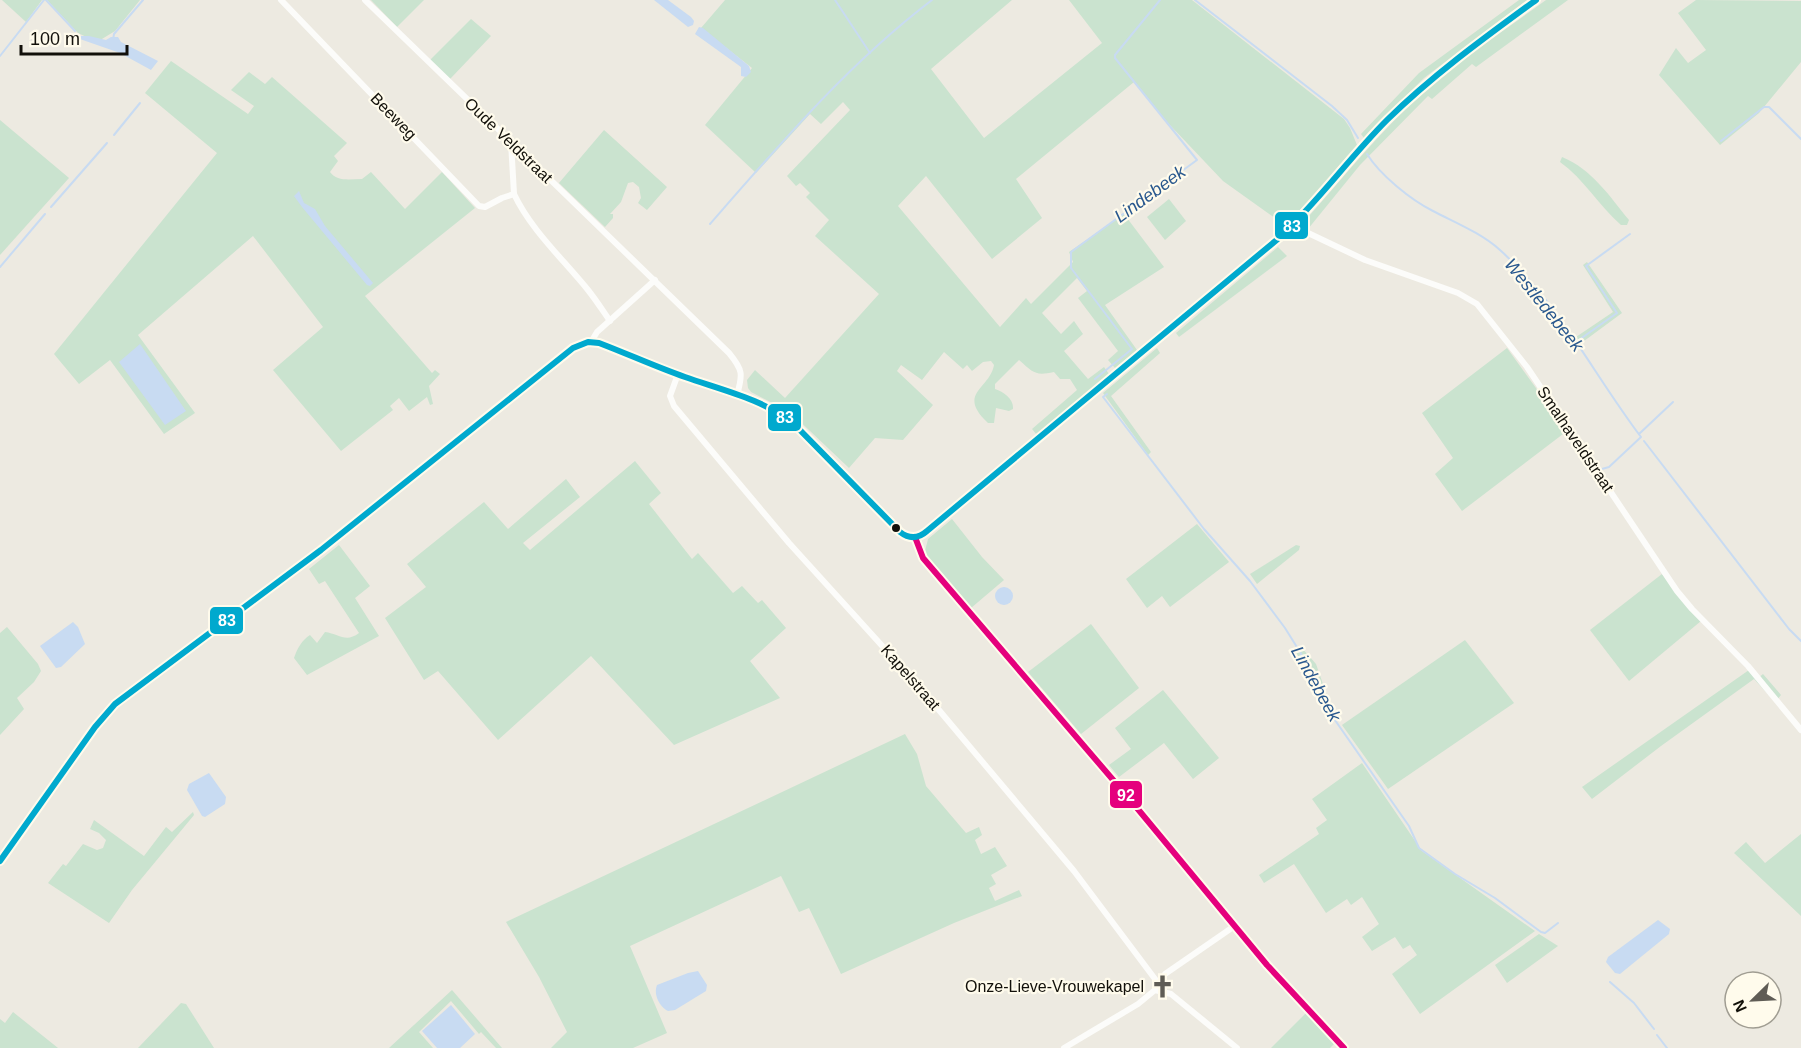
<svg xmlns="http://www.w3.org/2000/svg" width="1801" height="1048" viewBox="0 0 1801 1048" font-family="Helvetica,sans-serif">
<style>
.green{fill:#cae3cf}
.water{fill:#c8dbf2}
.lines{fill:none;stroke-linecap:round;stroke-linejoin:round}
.stream{stroke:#c8dbf2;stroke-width:2}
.minor{stroke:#fcfcfa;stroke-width:6}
.secondary{stroke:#fcfcfa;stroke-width:8}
.bus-1-casing{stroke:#fffbec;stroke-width:10}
.bus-2-casing{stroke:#fffbec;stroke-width:10}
.bus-1{stroke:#e5007d;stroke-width:6}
.bus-2{stroke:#00a9ce;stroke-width:6}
.bus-dot{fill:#12100a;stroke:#fffbec;stroke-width:2}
.labels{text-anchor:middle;stroke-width:4.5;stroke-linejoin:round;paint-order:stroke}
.street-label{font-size:16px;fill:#12100a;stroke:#fffbec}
.poi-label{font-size:16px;fill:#12100a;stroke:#fffbec;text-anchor:end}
.water-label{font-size:18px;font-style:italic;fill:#29588e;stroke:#fffbec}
.line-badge{stroke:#fffbec;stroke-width:2}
.badge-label{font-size:16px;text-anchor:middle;font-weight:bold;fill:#fff}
</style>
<rect width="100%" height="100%" fill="#edeae1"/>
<g class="green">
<polygon points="2,0 42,0 26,22"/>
<polygon points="47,0 140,0 115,31 97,42 78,33"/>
<polygon points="371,0 424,0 397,27"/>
<path d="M725 0H1012L931 69 984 138 1102 43 1069 0H1192L1344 119 1350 128 1357 145 1286 226 1223 181 1168 123 1134 82 1016 179 1042 218 992 259 926 176 898 206 1000 327 1026 298 1031 304 1073 262 1069 252 1124 214 1164 267 1105 305 1137 350 1115 368 1108 360 1118 351 1078 298 1087 291 1077 278 1042 313 1061 334 1074 321 1083 334 1064 351 1088 379 1104 367 1109 374 1037 435 1032 429 1077 390 1070 379H1060L1054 372C1035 376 1034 373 1019 360L995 384V389C1004 392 1014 399 1013 409L1009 411 996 408 994 423H988C956 393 990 389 994 365L991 361 983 362 972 371 967 365 963 369 944 352 922 380 901 365 897 371 933 405 903 440 875 438 849 468 790 412 751 392 748 388 747 380 755 370 785 398 879 294 815 236 829 220 806 197 810 193 800 183 796 186 787 176 850 110 843 102 821 124 810 114 756 173 705 125 752 68 701 28Z"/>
<polygon points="1519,0 1527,0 1424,78 1364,138 1361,134 1419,73"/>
<path d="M1546 0H1568L1476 67 1472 64 1432 99 1428 96 1360 165 1308 229 1302 224C1342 179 1380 131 1424 92 1462 58 1505 30 1546 0Z"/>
<polygon points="1696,0 1801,1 1801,62 1759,113 1720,145 1659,75 1676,48 1688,63 1706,50 1678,13"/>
<polygon points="471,19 491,36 450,79 430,60"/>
<path d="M171 61 248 114 254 106 231 90 249 72 265 84 272 77 347 143 334 156 338 161 330 172C337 182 350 179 362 179L371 172 405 209 442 172 475 208 365 296 432 373 435 370 440 374 429 386 433 404 430 405 427 397 409 411 399 398 390 406 393 410 341 451 273 370 323 327 253 236 138 335 195 413 164 434 110 360 79 384 54 354 217 153 145 93Z"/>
<polygon points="0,120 69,178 0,255"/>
<polygon points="604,130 667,187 647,210 638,203 641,198 639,187 633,182 628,183 621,202 610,214 613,214 613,218 605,227 559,183"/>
<path d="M1562 157C1592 169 1610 197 1629 220L1627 225H1621C1599 206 1584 179 1560 162Z"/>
<polygon points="1169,199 1186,221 1165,240 1147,217"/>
<polygon points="1278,247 1287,256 1179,337 1176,333"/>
<polygon points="1587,262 1622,313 1580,344 1576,337 1613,312 1583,265"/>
<polygon points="1157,348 1160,353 1111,396 1151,452 1148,455 1103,393"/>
<polygon points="1507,348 1567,431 1462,511 1435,474 1453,458 1422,413"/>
<polygon points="635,461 661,493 649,504 692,559 698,553 733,593 742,586 758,603 762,600 786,628 750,661 780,698 674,745 591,656 498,740 438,671 424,680 385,618 426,587 407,564 484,502 508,529 566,479 580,497 523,543 530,550"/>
<polygon points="952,519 982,557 1004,580 971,608 929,560 925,551 928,539"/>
<polygon points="1197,524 1229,562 1170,607 1162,596 1147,608 1126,579"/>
<path d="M339 545 370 586 355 598 379 636 307 675 294 658C297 649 302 640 310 635L317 643 325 632C339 634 346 643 359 633L325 581 319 584 309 569Z"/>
<polygon points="1296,545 1300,546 1299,550 1257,584 1250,574"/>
<polygon points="1662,574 1701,621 1629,681 1590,630"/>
<polygon points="1091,624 1139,688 1081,734 1028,672"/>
<polygon points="7,627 38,664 41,671 34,682 17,698 24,709 0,735 0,633"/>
<polygon points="1465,640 1514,703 1388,789 1342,725"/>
<polygon points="1301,647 1316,664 1331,707 1322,695 1319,696 1315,690 1296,652"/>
<polygon points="1749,670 1757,679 1763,674 1781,695 1775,702 1754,679 1661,746 1592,799 1582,787"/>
<polygon points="1163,690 1219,758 1193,779 1164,743 1119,777 1109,765 1131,749 1115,728"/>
<polygon points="905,734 917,754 926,786 966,833 979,827 982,835 975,840 981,854 995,847 1007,866 991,875 996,884 989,888 995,901 1019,890 1022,896 954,923 841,974 809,908 799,912 781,876 630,946 667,1033 633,1048 551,1048 567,1032 539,977 506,922"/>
<polygon points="1362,763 1422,851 1535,931 1420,1014 1392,974 1417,955 1410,945 1403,949 1395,937 1372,951 1362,937 1379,924 1362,897 1351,905 1347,899 1326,913 1294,864 1264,883 1259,875 1319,834 1316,828 1327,820 1312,799"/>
<polygon points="193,812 194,815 132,890 109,923 48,883 63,864 66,866 83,844 97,850 103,848 106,840 99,833 90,829 94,820 144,856 166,827 172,832"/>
<polygon points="1801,834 1801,916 1734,853 1746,842 1765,863"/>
<polygon points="1539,934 1558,946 1507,983 1495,965"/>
<polygon points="452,990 502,1048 496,1048 481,1032 479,1034 451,1001 419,1032 433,1048 389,1048"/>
<polygon points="181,1003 186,1004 214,1048 138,1048"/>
<polygon points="13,1012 58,1048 0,1048 0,1019 5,1023"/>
<polygon points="1307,1012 1335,1043 1330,1048 1271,1048"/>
</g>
<g class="water">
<polygon points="654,0 668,0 691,17 694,21 693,25 688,27"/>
<polygon points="699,27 703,28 749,66 751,72 746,77 741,76 741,67 695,34"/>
<polygon points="78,36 89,36 106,40 111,37 118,37 121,42 158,61 151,70 120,53 77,38"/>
<polygon points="299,191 304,203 315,209 325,226 373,283 370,286 367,285 302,207 294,196"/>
<polygon points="140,344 186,411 165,425 119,362"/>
<circle cx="1004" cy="596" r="9"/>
<polygon points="73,622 78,627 85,644 61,667 56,668 40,646"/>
<polygon points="209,773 226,797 225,804 205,817 202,816 187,790 189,784"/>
<polygon points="1658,920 1670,929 1669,934 1620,974 1615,973 1606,962 1608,957"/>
<path d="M698 971 707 985 706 991 675 1010 668 1011C660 1007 653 995 657 985L688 973Z"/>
<polygon points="451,1005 475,1034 460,1048 437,1048 422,1031"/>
</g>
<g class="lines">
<g class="stream">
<polyline points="46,0 75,31"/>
<polyline points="835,0 870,53"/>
<polyline points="1195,0 1332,106 1347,120 1358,138"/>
<polyline points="113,40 114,34 143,0"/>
<polyline points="0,56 44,0"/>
<polyline points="114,135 140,103"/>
<polyline points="1721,141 1764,107 1769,107 1801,139"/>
<path d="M1367 154C1380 175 1411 200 1433 211 1456 223 1481 233 1500 250 1558 302 1594 375 1641 437L1609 467 1602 469"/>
<polyline points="51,207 107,143"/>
<path d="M710 224C779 145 848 64 932 0"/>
<polyline points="0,267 45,214"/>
<polyline points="1576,342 1617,313 1586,266 1630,234"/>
<polyline points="1095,379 1132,349 1071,268 1071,252 1197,160 1115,58 1115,55 1160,0"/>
<polyline points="1107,394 1103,397 1204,529 1250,581 1285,628 1300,652 1330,713 1409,826 1419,848 1455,874 1495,898 1541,932 1545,933 1558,923"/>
<polyline points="1639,434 1673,402"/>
<polyline points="1644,441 1789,629 1801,641"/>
<polyline points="1610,982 1634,1003 1654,1029"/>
<polyline points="1657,1035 1667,1048"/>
</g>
<g class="minor">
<path d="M281 0 479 206 485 207 502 198 514 194C531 230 563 259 588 290 596 300 603 311 610 321"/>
<path d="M365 0 729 353C743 370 743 374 737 395"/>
<polyline points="511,142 514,194"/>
<polyline points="1294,224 1306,232 1365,260 1458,293 1477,304 1527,367 1677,591 1692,609 1748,666 1801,730"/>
<polyline points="591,342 597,332 655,280"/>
<polyline points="678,374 670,396 674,406 789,543 923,691 1074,871 1158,983"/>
<polyline points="915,537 923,558 1132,802 1267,965 1344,1048"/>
<polyline points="1155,990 1171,994 1237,1048"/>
<polyline points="1064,1048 1138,1004 1155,990 1165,974 1236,925"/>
</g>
<path class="secondary" d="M0 861 95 727 115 704 321 550 573 348 588 342 599 343C628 354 656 367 685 377 722 390 763 399 794 424L900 532C909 539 918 539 927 531L1279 238C1318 202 1349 158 1387 120 1433 75 1484 38 1536 0"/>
<defs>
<polyline id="bus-1" points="915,537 923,558 1132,802 1267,965 1344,1048"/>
<path id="bus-2" d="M0 861 95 727 115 704 321 550 573 348 588 342 599 343C628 354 656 367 685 377 722 390 763 399 794 424L900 532C909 539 918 539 927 531L1279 238C1318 202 1349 158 1387 120 1433 75 1484 38 1536 0"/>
</defs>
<use href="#bus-1" class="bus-1-casing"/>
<use href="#bus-2" class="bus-2-casing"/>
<use href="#bus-1" class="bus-1"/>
<use href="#bus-2" class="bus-2"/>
</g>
<defs>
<symbol id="church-bare" viewBox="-9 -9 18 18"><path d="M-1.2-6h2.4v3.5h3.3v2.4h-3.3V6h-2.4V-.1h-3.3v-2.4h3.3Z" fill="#5f5c55" stroke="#fffbec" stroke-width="2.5" paint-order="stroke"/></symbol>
</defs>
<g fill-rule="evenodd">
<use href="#church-bare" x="1146" y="970" width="33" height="33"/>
</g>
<circle class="bus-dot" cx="896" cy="528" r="5"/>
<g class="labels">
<g class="street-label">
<text transform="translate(394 116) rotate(46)" y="6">Beeweg</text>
<text transform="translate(509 140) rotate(44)" y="6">Oude Veldstraat</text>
<text transform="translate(1576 439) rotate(56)" y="6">Smalhaveldstraat</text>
<text transform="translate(911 677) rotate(49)" y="6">Kapelstraat</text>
</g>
<g class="poi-label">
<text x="1144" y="992">Onze-Lieve-Vrouwekapel</text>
</g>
<g class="water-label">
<text transform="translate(1150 194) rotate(-36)" y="6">Lindebeek</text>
<text transform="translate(1544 305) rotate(51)" y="6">Westledebeek</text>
<text transform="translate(1316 684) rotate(61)" y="6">Lindebeek</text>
</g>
</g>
<g class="line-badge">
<rect x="1274" y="211" width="35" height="29" rx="6" fill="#00a9ce"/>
<rect x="767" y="403" width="35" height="29" rx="6" fill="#00a9ce"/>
<rect x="209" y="606" width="35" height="29" rx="6" fill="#00a9ce"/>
<rect x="1109" y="780" width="34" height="29" rx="6" fill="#e5007d"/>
</g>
<g class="badge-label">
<text x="1292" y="232">83</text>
<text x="785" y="423">83</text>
<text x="227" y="626">83</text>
<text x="1126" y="801">92</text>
</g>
<g transform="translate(1753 1000) rotate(246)"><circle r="28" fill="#fffbec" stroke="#a09d92" stroke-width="1.5"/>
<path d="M0-4.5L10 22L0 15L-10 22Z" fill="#5f5c55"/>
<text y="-9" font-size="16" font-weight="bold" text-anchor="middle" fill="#12100a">N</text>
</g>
<path d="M21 45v9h106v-9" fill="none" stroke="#12100a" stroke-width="3"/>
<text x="30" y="45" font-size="18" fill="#12100a" stroke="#fffbec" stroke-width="4.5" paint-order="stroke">100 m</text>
</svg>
